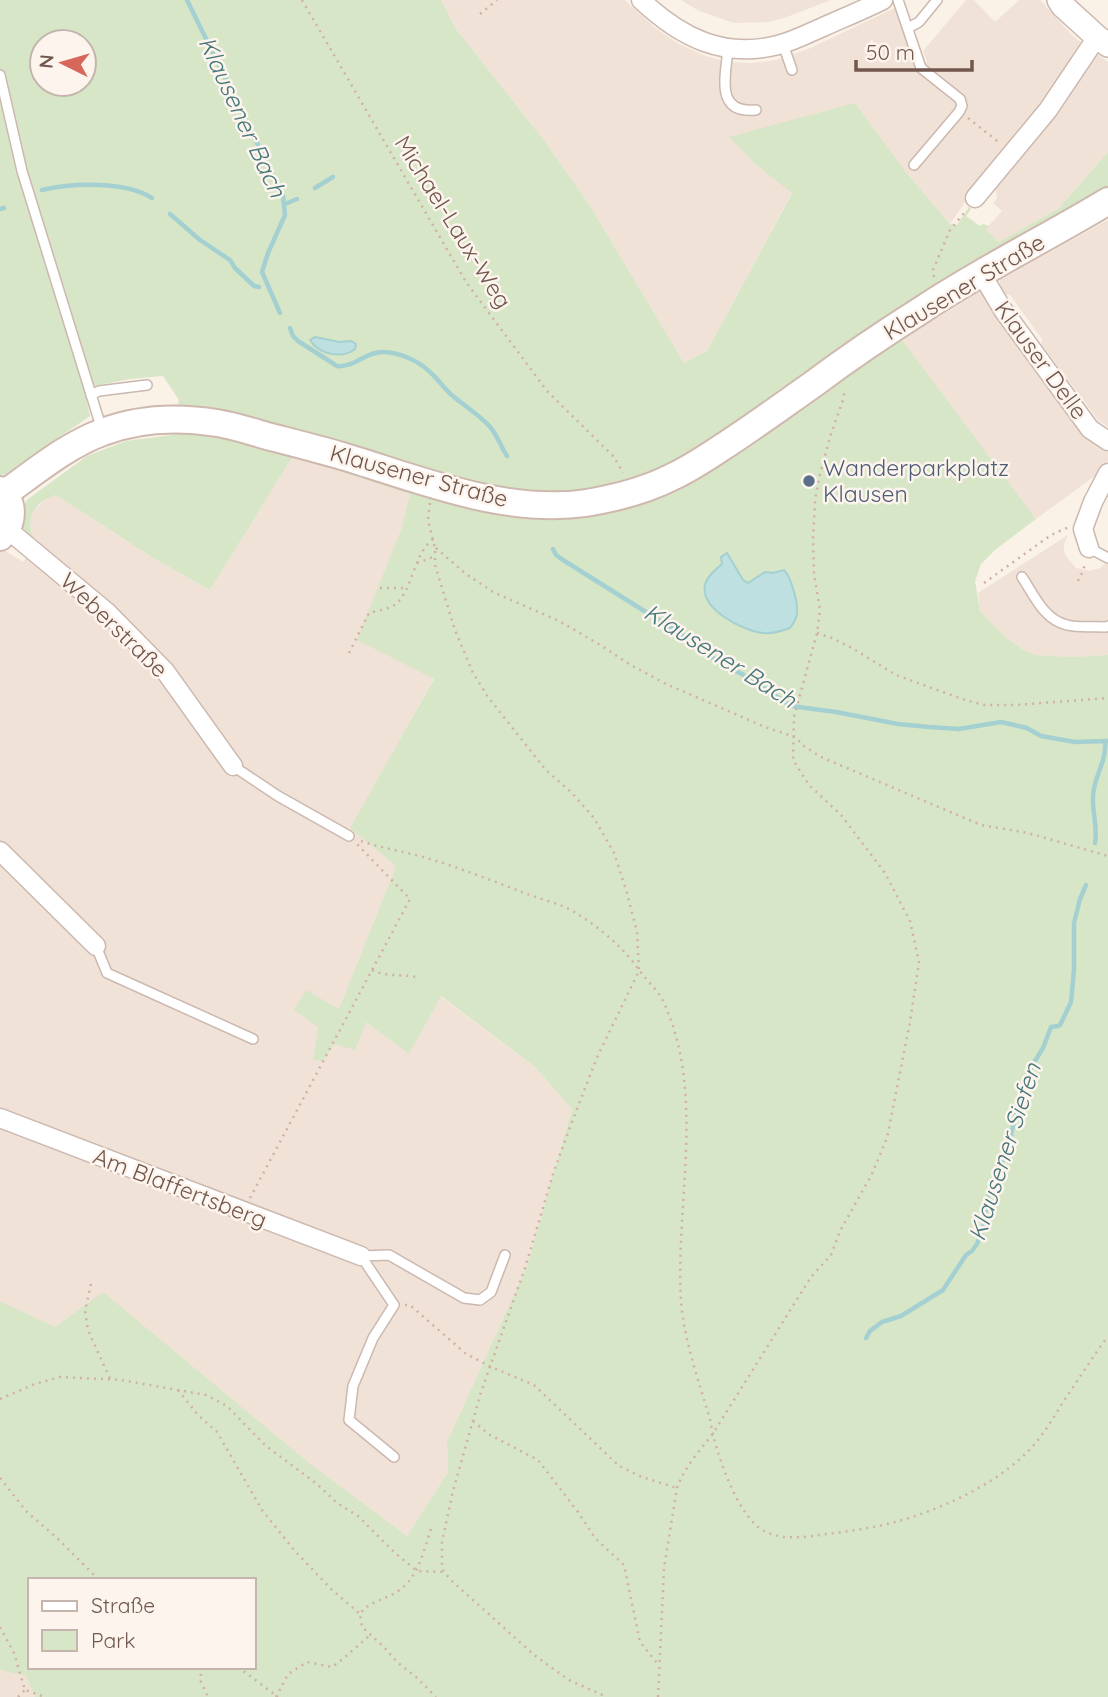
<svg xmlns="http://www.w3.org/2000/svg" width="1108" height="1697" viewBox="0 0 1108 1697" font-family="Quicksand,sans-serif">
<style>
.residential{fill:#f1e2d7}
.green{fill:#d7e6c7;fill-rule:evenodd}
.water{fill:#bee0e1;stroke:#a5d0d2;stroke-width:2}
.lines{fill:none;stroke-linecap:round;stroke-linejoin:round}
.stream{stroke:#a5d0d2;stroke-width:4.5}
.service-casing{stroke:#cbb8af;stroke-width:12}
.minor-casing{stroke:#cbb8af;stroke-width:21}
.tertiary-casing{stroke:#cbb8af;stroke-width:26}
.secondary-casing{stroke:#cfb9af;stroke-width:30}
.path{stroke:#d1b1a5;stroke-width:2.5;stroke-dasharray:2 5;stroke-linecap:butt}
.service{stroke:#fff;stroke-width:9}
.minor{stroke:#fff;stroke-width:18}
.tertiary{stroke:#fff;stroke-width:23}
.secondary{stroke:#fff;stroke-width:26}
.service-dot{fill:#5c6f8a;stroke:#fdf5ed;stroke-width:2.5}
.labels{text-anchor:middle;stroke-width:5;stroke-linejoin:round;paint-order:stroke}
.street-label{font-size:23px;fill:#71574e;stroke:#fdf5ed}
.service-label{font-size:23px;fill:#4e5e75;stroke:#fdf5ed;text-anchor:start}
.water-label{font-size:24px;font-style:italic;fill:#47787b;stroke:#fdf5ed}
</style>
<rect width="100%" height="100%" fill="#faf1e7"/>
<g class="residential">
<polygon points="441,0 625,0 654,27 679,44 703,55 727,62 751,63 776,60 808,49 895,8 917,69 927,62 923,51 966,0 974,0 995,22 1019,0 1040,0 1073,36 1086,46 1046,104 972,192 950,224 904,170 730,137 755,164 792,192 707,351 684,363 590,206 543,139 456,29"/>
<polygon points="681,0 831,0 787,17 770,22 734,23 699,11"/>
<polygon points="1094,52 1108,62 1108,152 1059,208 999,242 985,230 1002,211 993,203 997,199 995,181"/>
<polygon points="1108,220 1108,427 1098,420 1042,345 1042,339 1010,295 1003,294 999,286 1000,280"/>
<polygon points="979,292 983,294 996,311 993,314 1087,439 1091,437 1108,452 1108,461 1103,470 1036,519 902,340"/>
<polygon points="293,456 411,494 402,527 383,579 434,678 351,828 396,866 339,1010 318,1027 313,1060 366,1021 440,996 534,1066 572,1109 527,1266 447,1442 448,1472 407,1536 309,1463 55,1328 0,1301 0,549 4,550 23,562 38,542 34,537 31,529 29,522 31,514 48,497 56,495 155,559 210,590"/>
<polygon points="1068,535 1064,544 1064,550 1066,556 1076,568 1090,571 1100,568 1108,561 1108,655 1072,657 1036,655 1025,651 1005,637 980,611 978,593"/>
<polygon points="0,1670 27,1676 35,1697 0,1697"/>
</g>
<path class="green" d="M0 0H441L456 29 543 139 590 206 684 363 707 351 792 193 755 164 729 137 855 103 904 170 950 224 957 225 969 207 971 209 966 216 980 226 983 224 989 226 986 230 999 242 1059 208 1108 152V189L884 322 902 340 1036 519 995 550 981 564 975 581 980 611 1005 637 1025 651 1036 655 1072 657 1108 655V1697H35L26 1676 0 1670V1301L55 1327 103 1292 309 1463 407 1536 448 1472 447 1442 527 1266 572 1109 534 1066 441 996 409 1054 366 1022 355 1050 334 1044 323 1061 313 1060 318 1027 294 1010 306 990 339 1009 396 866 350 828 434 679 357 640 402 527 410 494 293 456 210 590 155 559 56 495C34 501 21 524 38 542 34 539 27 536 24 532 17 523 22 506 28 499L87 456 126 441 172 435 179 400 163 376 130 379 84 388 90 416 6 474 0 475ZM42 42H84V84H42ZM30 1580H254V1667H30Z"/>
<g class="water">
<path d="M315 337 339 342 351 341 356 344 355 349C343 359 319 355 310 340Z"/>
<path d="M727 553 743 580 748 583 765 572 773 573 784 570C791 577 798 602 797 613 797 618 793 624 790 628 782 631 772 634 763 633 743 631 700 609 705 585 707 576 716 569 722 564L721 557Z"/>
</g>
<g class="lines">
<g class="stream">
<polyline points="187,0 283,196 285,215 268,253 262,272 280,313"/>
<polyline points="315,188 333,177"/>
<path d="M42 190C73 183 125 181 152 198"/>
<polyline points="285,204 297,199"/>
<polyline points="0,209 4,208"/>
<polyline points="170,214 200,240 230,260 235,268 254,286 259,287"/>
<path d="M290 328 293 336 298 341 337 366C354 368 365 352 382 352 400 352 419 361 431 373 439 380 445 390 454 397 466 407 481 416 491 428 498 437 501 447 507 456"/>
<polyline points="553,549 556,555 563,560 697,644 719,663 742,674 791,706 836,712 898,724 929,727 959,729 1001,722 1027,728 1041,736 1075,742 1108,741"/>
<path d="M1095 843C1098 827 1092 812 1093 797 1093 777 1107 763 1105 741"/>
<polyline points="866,1338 870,1331 882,1322 901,1316 943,1290 966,1255 972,1251 977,1244 985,1222 983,1216 987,1208 988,1197 1010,1143 1012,1130 1018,1105 1022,1097 1024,1079 1043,1048 1051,1027 1058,1026 1060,1025 1071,1002 1074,970 1074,923 1080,899 1086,885"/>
</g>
<defs>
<g id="service">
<polyline points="898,0 921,68 960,99 962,106 959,112 914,165"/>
<polyline points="908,28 919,22 937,0"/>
<polyline points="783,44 792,70"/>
<path d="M728 48C726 75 714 114 756 110"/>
<polyline points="0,75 22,171 102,430"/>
<polyline points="91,395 99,391 147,385"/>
<polyline points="1089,548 1108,558"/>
<path d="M1022 577C1034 595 1044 620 1067 625 1079 628 1093 626 1106 627L1108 626"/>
<polyline points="233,766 278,796 349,836"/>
<polyline points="96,946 107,973 253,1039"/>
<polyline points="361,1256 394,1305 373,1338 353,1386 349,1420 394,1457"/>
<polyline points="361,1256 389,1255 464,1298 480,1300 491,1292 505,1255"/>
</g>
<g id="minor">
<path d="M641 0C680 37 723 59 778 45 794 41 809 33 823 27 843 18 863 10 883 0"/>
<polyline points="975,198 1048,110 1097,37"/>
<polyline points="981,273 1003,310 1090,429 1108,441"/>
<polyline points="7,529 108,613 165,671 233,766"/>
<polyline points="1089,548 1083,529 1093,502 1108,473"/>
<polyline points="0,851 96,946"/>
<polyline points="0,1118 361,1256"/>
</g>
<polyline id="tertiary" points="1059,0 1063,6 1097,37 1108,45"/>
<g id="secondary">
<path d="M0 490C15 503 14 523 0 537"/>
<path d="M4 494C35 472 67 445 103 432 139 418 179 417 217 423 235 426 253 432 271 437 294 443 318 449 342 456 419 479 504 515 586 503 616 498 647 490 674 476 691 468 706 458 721 448 752 428 782 406 812 385 848 358 885 333 923 309 983 269 1047 238 1108 201"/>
</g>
</defs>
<use href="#service" class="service-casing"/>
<use href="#minor" class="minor-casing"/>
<use href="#tertiary" class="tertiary-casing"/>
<use href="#secondary" class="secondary-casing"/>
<g class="path">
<polyline points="302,0 466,282 547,391 614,457 623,473"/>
<polyline points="480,14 497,0"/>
<polyline points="968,118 1001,144"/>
<polyline points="934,277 933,270 950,230 965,212"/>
<polyline points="430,503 428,520 435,548 435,565 455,630 473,673 488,697 545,769 572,793 594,818 614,853 627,893 637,932 639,971 598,1055 570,1127 553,1174 525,1268 481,1392 453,1491 442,1542 442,1566 444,1572 453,1582 533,1654 552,1668 569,1680 607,1697"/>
<polyline points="436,548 466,574 493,592 559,621 602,646 629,664 666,684 765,727 795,737 804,746 821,757 981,825 1028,833 1108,856"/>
<polyline points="417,563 433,557"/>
<polyline points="1078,581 1082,573 1085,565"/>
<polyline points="984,583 1051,535 1069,527"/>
<polyline points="380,588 405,588"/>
<polyline points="817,633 832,638 852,648 896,675 962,699 984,705 1016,705 1108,698"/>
<path d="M349 653 369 613C377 611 389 609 396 604 413 589 413 555 433 539"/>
<path d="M361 841C381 848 402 851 423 857 458 867 493 881 527 894 543 900 562 904 576 913 600 928 623 947 639 970 647 981 658 990 664 1003 706 1095 675 1204 681 1301 684 1340 699 1382 710 1419 714 1448 737 1517 764 1531 784 1541 806 1537 827 1534 850 1531 873 1528 895 1522 937 1511 990 1487 1022 1457 1039 1442 1051 1422 1063 1402 1078 1380 1092 1358 1108 1336"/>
<path d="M372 970C386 977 401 974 417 977"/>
<polyline points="250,1198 410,899 356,843"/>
<polyline points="91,1284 85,1311 88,1330 110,1379"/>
<polyline points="405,1305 410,1305 465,1353 489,1366 534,1385 619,1466 642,1477 677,1488"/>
<polyline points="178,1390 198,1415 217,1432 262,1510 294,1550 331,1589 360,1614"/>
<polyline points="0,1399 35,1384 60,1377 121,1380 206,1395 227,1406 266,1446 317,1484 337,1503 358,1516 395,1553 417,1571 444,1572"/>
<polyline points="473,1421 490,1435 538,1460 578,1512 595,1538 624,1565 640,1642 657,1663"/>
<polyline points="0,1478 27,1512 57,1538 99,1580"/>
<path d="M431 1529C423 1552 419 1577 398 1591 385 1600 369 1601 360 1614L362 1627 384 1647 397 1662 416 1677 436 1697"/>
<polyline points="0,1627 14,1653 25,1690 45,1697"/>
<polyline points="202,1667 200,1680 208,1697"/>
<polyline points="238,1667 278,1697"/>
<polyline points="18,1697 25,1690"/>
<polyline points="276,1697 288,1674 307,1662 332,1667 344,1658 370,1635"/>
<path d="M658 1697 664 1568 677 1488C684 1468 699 1451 712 1435L811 1277 831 1255 840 1231 872 1174 887 1138 910 1022 919 962 910 921 885 873 841 815 809 785 793 760 794 717 817 633 820 610 814 574 813 540 815 501 819 478 830 437 844 397V389"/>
</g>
<use href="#service" class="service"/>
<use href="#minor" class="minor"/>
<use href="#tertiary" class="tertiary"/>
<use href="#secondary" class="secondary"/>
</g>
<circle class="service-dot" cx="809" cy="481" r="7"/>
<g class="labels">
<g class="street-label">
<text transform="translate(453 222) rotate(58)" y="8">Michael-Laux-Weg</text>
<text transform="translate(964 287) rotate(-31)" y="8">Klausener Straße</text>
<text transform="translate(1041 360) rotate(54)" y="8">Klauser Delle</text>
<text transform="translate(419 476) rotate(15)" y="8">Klausener Straße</text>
<text transform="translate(114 625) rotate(44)" y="8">Weberstraße</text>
<text transform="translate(180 1188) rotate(21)" y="8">Am Blaffertsberg</text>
</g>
<g class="service-label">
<text x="823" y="476">Wanderparkplatz<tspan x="823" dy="26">Klausen</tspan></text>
</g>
<g class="water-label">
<text transform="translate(242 117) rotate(65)" y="8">Klausener Bach</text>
<text transform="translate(720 656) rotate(32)" y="8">Klausener Bach</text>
<text transform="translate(1005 1152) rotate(-72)" y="8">Klausener Siefen</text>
</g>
</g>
<rect x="28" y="1578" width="228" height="91" fill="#fdf5ed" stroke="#c5b6ad" stroke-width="2"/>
<rect x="42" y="1601" width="35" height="10" fill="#ffffff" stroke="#c5b6ad" stroke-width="2"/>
<text x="91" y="1613" font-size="21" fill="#71574e">Straße</text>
<rect x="42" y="1630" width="35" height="21" fill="#d7e6c7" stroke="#c5b6ad" stroke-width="2"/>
<text x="91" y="1648" font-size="21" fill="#71574e">Park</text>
<g transform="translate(63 63) rotate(275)"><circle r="33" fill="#fdf5ed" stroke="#c5b6ad" stroke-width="2"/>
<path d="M0-5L12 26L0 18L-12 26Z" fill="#d6675a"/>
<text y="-10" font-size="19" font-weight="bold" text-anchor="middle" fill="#71574e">N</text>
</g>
<path d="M856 60v10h116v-10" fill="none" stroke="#71574e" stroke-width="3.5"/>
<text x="866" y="60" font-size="21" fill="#71574e" stroke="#fdf5ed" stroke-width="5" paint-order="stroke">50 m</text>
</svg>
